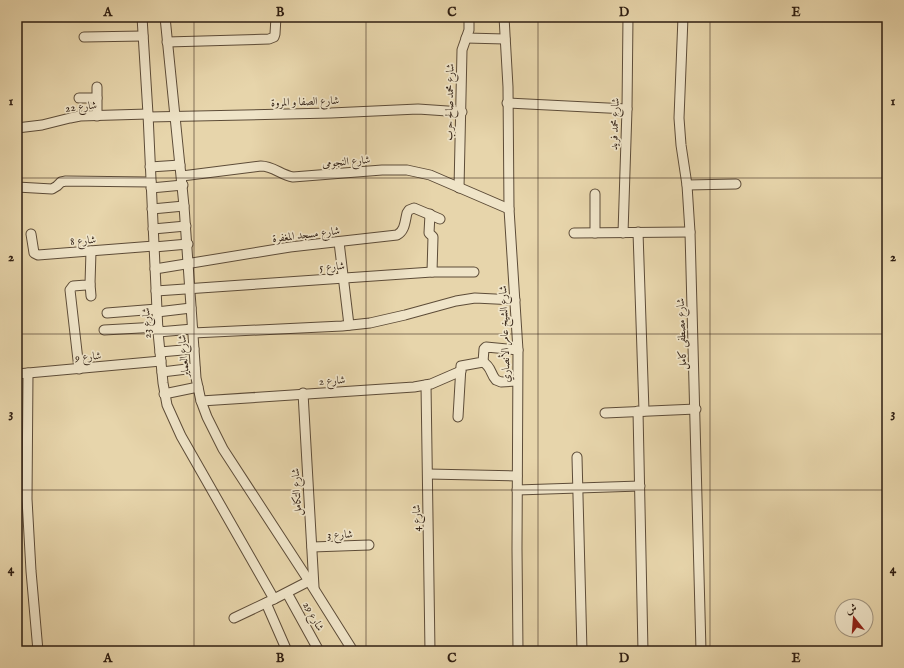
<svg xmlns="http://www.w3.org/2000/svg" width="904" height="668" viewBox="0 0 904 668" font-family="'IM FELL English',Amiri,serif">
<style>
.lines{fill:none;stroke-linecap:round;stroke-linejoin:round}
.minor-casing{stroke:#5d4c38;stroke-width:11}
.minor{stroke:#efe4c8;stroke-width:9}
.grid{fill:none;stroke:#2f1e12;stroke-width:1;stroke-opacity:0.55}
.labels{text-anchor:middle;stroke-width:3.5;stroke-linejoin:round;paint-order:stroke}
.street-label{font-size:11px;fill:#2f1e12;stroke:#efe4c8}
.neatline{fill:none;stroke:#2f1e12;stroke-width:1.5}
.grid-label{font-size:13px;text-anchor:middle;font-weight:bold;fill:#2f1e12}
</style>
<rect width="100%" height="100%" fill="#e7d5ab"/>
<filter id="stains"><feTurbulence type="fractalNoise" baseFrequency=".005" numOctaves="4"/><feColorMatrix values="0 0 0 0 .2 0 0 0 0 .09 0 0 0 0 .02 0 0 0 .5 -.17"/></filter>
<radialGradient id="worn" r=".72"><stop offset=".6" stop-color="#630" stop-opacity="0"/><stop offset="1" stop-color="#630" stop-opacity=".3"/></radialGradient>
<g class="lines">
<defs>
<g id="minor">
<polyline points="142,17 148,114 158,332 163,383 167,405 181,436 274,599"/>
<polyline points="165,17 184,206 196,378 201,401 207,417 223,449 309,581 353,651"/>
<polyline points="504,17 508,87 509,209 518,350 517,549 518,651"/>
<polyline points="683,17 679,118 681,145 687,185 690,232 701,651"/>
<polyline points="84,37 143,36"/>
<polyline points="466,38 505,39"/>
<polyline points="167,42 269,39 274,37 275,34 276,17"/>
<polyline points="97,87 97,116"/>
<polyline points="79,98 97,98"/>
<polyline points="507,103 627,109"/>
<polyline points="149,117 331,113 418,109 462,112"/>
<polyline points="17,128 42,125 70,118 80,116 148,114"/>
<polyline points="150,167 180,165"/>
<path d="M182 176 261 166C273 166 281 175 293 177L382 170H407L430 175 509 209"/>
<polyline points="687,185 736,184"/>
<polyline points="17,187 52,189 57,186 61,182 66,181 151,182"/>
<polyline points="151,188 183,185"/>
<polyline points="459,188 462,50 469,30 469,17"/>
<polyline points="152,209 184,206"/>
<polyline points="430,214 429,233 433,237 432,272"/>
<polyline points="153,229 186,226"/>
<polyline points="638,232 644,411"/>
<polyline points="574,233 690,232"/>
<polyline points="595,233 595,194"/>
<polyline points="623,233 627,109 628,17"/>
<polyline points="31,234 34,253 38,255 154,246"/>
<polyline points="339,242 349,325"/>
<polyline points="154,247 188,244"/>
<path d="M155 269 290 247 397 235C405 231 405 221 407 213L409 210 414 208 440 219"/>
<polyline points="90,284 91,296"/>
<polyline points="156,291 432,272 474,272"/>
<polyline points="157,312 191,308"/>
<polyline points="107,313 157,309"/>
<polyline points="104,330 158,327"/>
<polyline points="158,332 193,329"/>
<polyline points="193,333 342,326 370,323 405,315 456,301 475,298 515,300"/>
<polyline points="160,352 194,349"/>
<path d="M483 362C492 367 490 374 496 380L501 382 517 381"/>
<polyline points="79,369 70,290 73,286 86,285 90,284 91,251"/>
<polyline points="162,372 195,368"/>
<polyline points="28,373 27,499 31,571 38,651"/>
<polyline points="17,374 161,361"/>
<polyline points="426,385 430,651"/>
<polyline points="303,393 314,587"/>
<polyline points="164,394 198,387"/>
<polyline points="201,401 414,387 431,384 461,371"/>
<polyline points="638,411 643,651"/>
<polyline points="605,413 696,409"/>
<polyline points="458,417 461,366 483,362 484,349 486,347 518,350"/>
<polyline points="577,457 582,651"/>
<polyline points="428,474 517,476"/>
<polyline points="517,490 640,486"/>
<polyline points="312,547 369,545"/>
<polyline points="287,593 319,651"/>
<polyline points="266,603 287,651"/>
<polyline points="234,618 274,599 309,581"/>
</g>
</defs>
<use href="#minor" class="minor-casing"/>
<use href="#minor" class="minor"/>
</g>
<path class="grid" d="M194 17V651M366 17V651M538 17V651M710 17V651M17 178H887M17 334H887M17 490H887"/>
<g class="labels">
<g class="street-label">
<text transform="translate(305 101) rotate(-2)" y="4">شارع الصفا و المروة</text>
<text transform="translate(449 102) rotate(-89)" y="4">شارع محمد صالح حرب</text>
<text transform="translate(81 106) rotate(-6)" y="4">شارع 22</text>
<text transform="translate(614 124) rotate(-88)" y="4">شارع محمد فريد</text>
<text transform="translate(346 161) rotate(-5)" y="4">شارع النجومى</text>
<text transform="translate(306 234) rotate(-7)" y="4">شارع مسجد المغفرة</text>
<text transform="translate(83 240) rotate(-5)" y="4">شارع 8</text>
<text transform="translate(332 266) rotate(-4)" y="4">شارع 5</text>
<text transform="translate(146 323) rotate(-93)" y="4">شارع 23</text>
<text transform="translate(504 334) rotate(-92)" y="4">شارع الشيخ عامر الأنصاري</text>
<text transform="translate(681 334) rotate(-92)" y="4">شارع مصطفى كامل</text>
<text transform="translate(88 356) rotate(-5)" y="4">شارع 9</text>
<text transform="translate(183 356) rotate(-95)" y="4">شارع العماير</text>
<text transform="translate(332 380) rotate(-3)" y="4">شارع 2</text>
<text transform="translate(296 492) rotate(-93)" y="4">شارع التكامل</text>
<text transform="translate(416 518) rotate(-90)" y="4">شارع 4</text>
<text transform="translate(340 534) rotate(-2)" y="4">شارع 3</text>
<text transform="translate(314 616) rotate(61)" y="4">شارع 29</text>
</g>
</g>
<rect width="904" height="668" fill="none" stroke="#e7d5ab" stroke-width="44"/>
<g transform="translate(854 618) rotate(343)"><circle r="19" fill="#efe4c8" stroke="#a2957f"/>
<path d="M0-3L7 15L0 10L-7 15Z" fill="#8f2418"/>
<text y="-6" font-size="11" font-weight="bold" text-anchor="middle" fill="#2f1e12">ش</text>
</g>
<rect x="22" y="22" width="860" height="624" class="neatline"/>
<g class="grid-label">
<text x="108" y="16">A</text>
<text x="280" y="16">B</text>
<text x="452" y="16">C</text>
<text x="624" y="16">D</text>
<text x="796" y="16">E</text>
<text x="11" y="105">1</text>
<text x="893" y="105">1</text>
<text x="11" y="261">2</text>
<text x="893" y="261">2</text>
<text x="11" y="417">3</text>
<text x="893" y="417">3</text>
<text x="11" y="573">4</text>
<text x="893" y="573">4</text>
<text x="108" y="662">A</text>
<text x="280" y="662">B</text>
<text x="452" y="662">C</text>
<text x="624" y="662">D</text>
<text x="796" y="662">E</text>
</g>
<rect width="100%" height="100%" filter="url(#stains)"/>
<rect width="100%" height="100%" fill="url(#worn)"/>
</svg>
